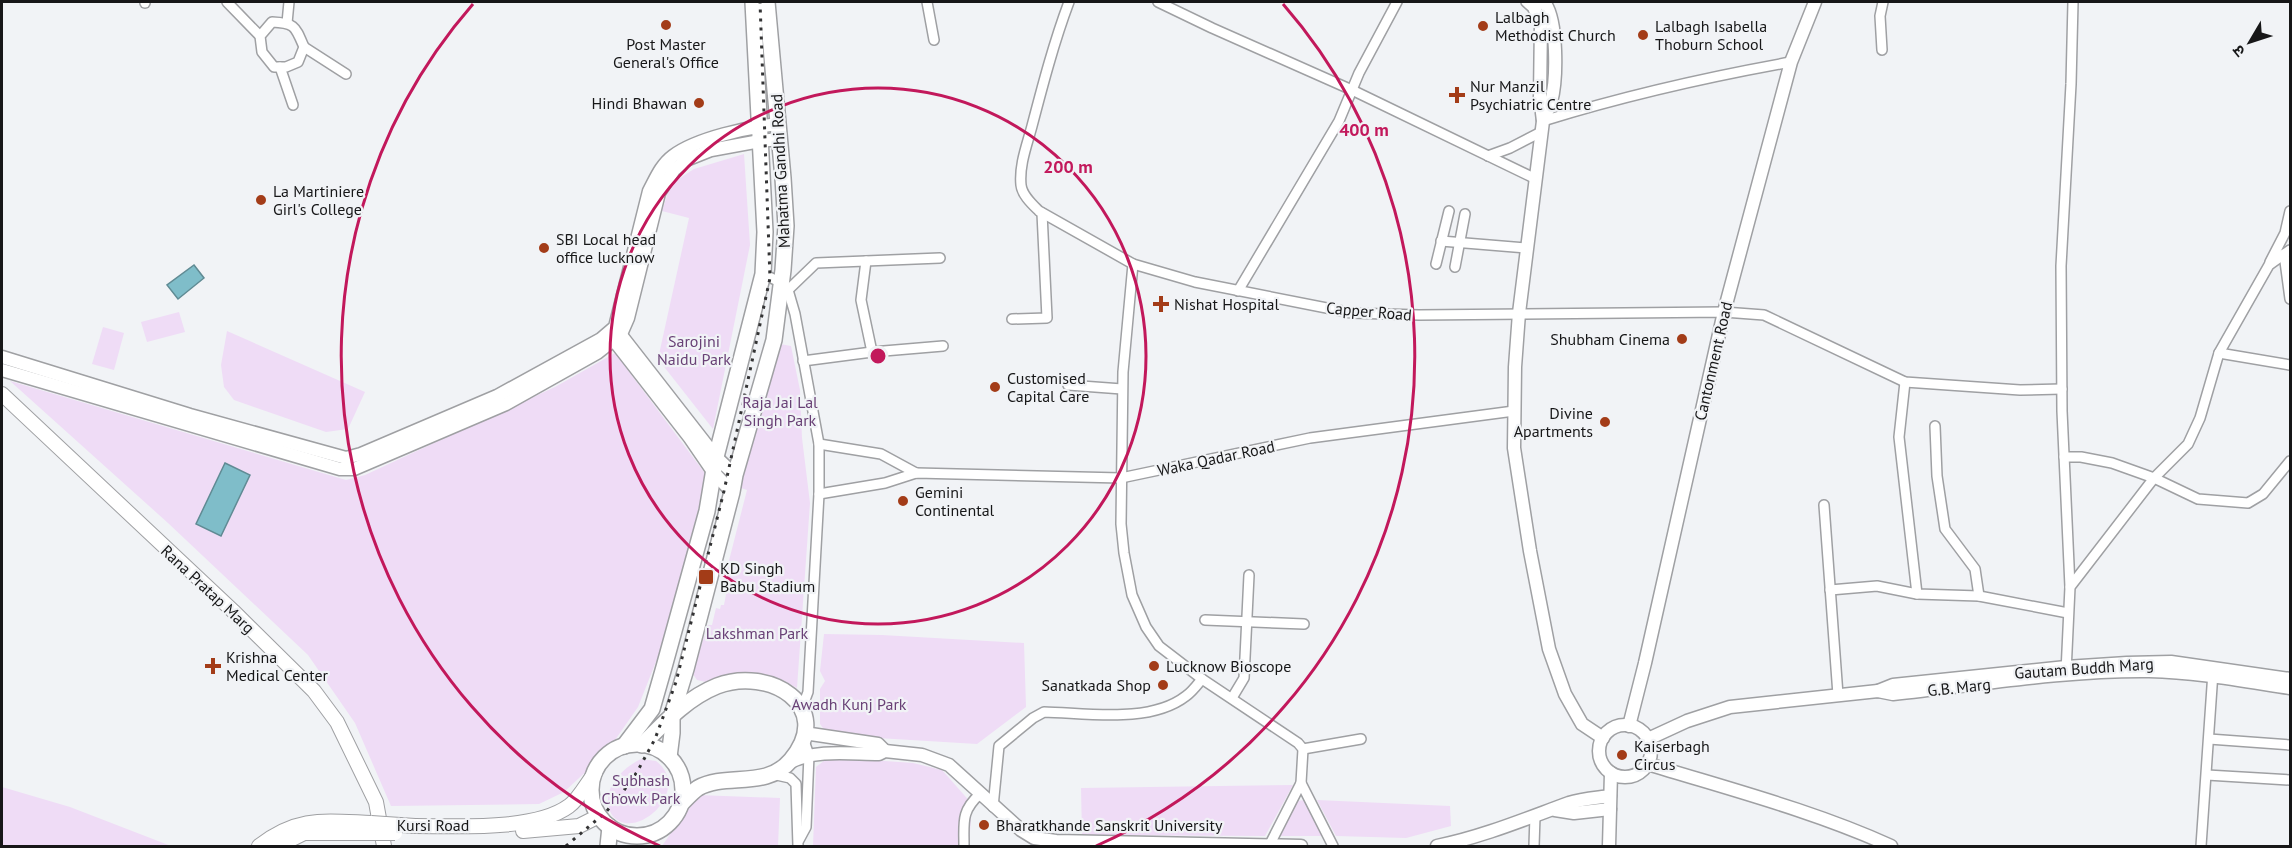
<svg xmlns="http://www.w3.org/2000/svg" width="2292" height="848" viewBox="0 0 2292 848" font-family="'PT Sans','Noto Sans Devanagari',sans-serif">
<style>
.green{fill:#efdcf6}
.water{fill:#7fbdc9;stroke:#608b94;stroke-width:1.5}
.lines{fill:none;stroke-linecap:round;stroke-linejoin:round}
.minor-casing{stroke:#9fa0a3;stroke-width:12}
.tertiary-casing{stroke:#9fa0a3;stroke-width:15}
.secondary-casing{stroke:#9fa0a3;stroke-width:16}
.primary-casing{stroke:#9fa0a3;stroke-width:18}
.minor{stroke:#fff;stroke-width:9}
.tertiary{stroke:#fff;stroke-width:12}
.secondary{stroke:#fff;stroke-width:14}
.primary{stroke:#fff;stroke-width:15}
.rail{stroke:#333334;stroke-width:3;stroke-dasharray:3 6;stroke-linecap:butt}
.secondary-bridge-casing{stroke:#9fa0a3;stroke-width:16;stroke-linecap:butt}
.secondary-bridge{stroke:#fff;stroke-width:14}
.ring{fill:none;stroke:#c2185b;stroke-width:3}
.poi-dot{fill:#a33c18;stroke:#f1f3f6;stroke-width:2}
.labels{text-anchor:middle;stroke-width:4.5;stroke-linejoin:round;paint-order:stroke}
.poi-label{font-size:16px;fill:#171718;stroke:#f1f3f6;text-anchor:start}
.street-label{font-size:16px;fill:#171718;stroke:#f1f3f6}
.park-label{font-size:16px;fill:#694176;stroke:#f1f3f6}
.centre{fill:#c2185b;stroke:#f1f3f6;stroke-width:3}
.ring-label{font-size:18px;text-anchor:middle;font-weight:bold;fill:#c2185b;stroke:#f1f3f6;stroke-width:4.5;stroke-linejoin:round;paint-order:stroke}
</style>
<rect width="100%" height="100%" fill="#f1f3f6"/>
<g class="green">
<polygon points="744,154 750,245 713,429 658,359 689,218 662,211 671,184 694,169"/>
<polygon points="179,312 185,332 147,342 141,322"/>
<polygon points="103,327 124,333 114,370 92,364"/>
<polygon points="227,331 365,392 348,429 326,432 234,400 224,387 221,365"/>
<polygon points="780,344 791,346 800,390 802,438 810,503 797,688 778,678 731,673 706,682 697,680 692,673 708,625 712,625 716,608 720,609 721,605 724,605 727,589 722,588 747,490 738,487"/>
<polygon points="615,353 707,476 663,644 638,707 606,753 564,792 539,804 391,806 355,723 308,655 168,523 10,381 346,480 365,475 555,387"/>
<polygon points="824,634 882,635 1024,643 1026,707 977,744 828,735 820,724 820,689 825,681 820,671"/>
<polygon points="829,757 913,763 942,770 972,804 969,846 813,846 816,767"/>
<path d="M641 759 656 761C694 790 634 844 612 815 608 809 607 799 609 792 614 777 627 766 641 759Z"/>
<polygon points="1293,785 1265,836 1082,835 1081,788"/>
<polygon points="2,787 70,807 171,846 2,846"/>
<polygon points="697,795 780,798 778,846 662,846"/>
<polygon points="1306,800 1322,836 1279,836 1296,801"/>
<polygon points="1317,800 1450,806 1451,826 1406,838 1336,836"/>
</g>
<g class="water">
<polygon points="194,265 204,278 178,299 167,285"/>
<polygon points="225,463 250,475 221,536 196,524"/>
</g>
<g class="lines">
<defs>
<g id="minor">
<polyline points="145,2 145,3"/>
<path d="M227 2 260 36 262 52 274 67H286L298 62 304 47C295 26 295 23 272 22L260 36"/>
<polyline points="927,2 934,40"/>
<path d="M1069 2C1054 42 1043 84 1032 126 1027 145 1019 165 1021 185 1022 195 1032 204 1039 211L1133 264 1195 282 1352 313 1419 315 1724 312 1764 315 1905 382 2020 390 2062 389"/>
<polyline points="1158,2 1212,28 1352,90 1536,179"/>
<polyline points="1526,2 1535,10"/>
<polyline points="287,23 289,2"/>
<polyline points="304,47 346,74"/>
<polyline points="1882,50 1880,16 1883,2"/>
<polyline points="280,67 293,105"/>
<path d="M1543 121C1624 96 1707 77 1791 62"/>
<polyline points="1488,156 1510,148 1541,132"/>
<polyline points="1441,241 1527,248"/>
<polyline points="2284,254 2290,299"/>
<polyline points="866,261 861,300 872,352 943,346"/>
<polyline points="2270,262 2285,233 2290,211"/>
<polyline points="1133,264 1123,372 1121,524 1124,553 1132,595 1146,627 1159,646 1202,679 1298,743 1303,749 1301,783 1269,846"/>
<polyline points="1436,264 1449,211"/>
<polyline points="1455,267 1465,214"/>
<polyline points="763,274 782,283 788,290 795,314 819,444 819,494 808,692 802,708"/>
<polyline points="788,290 816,263 940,258"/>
<polyline points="1238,291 1339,121 1359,73 1397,2"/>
<polyline points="1012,319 1047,318 1042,213"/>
<polyline points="2219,353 2290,365"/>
<polyline points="803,361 872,352"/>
<polyline points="1905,382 1899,437 1917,594"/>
<polyline points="1068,385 1122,389"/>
<polyline points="1935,426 1937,476 1945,529 1975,569 1979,596"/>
<polyline points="819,444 881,454 916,473"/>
<polyline points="2064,457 2081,457 2112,463 2154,478 2198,499 2248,503 2263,494 2290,461"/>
<polyline points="819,494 885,483 916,473 1121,478 1310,438 1514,411"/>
<polyline points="1824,505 1838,695"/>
<polyline points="2070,587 2062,411 2061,266 2071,84 2073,2"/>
<polyline points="1830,590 1877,586 1917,594 1979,596 2068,613"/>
<polyline points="1205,620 1304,624"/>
<polyline points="2066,672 2070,587 2154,478 2188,444 2200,418 2219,353 2269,265 2290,250"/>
<polyline points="1232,698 1244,678 1249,575"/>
<polyline points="2209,739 2290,745"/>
<polyline points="1303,749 1361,739"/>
<polyline points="772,774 790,778 796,784 798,846"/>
<polyline points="2207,775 2290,780"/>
<polyline points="1301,783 1333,846"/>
<path d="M993 807 999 746 1033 718 1044 712C1087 713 1150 724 1186 696 1192 692 1197 685 1202 679"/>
<polyline points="799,840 806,827 809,755 803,738"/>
<path d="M964 846C964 822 961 811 980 794"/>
<polyline points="1534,846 1535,816"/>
<polyline points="2201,846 2213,672"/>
</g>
<g id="tertiary">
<polyline points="1537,2 1535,10 1541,21 1540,97 1543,121 1519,313 1515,367 1514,448 1530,551 1549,649 1565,694 1582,724 1603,738"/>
<path d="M1543 120C1546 114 1549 108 1551 102 1557 80 1558 20 1544 2"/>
<polyline points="617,330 716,457 735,475"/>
<polyline points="609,334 690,438 714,473 732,492"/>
<path d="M2 357 190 415 346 458 361 454 497 396 601 339 615 327 649 191C656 178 661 165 673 156 697 138 749 127 779 124"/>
<polyline points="2,370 340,469 354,469 506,404 597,353 621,334 628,318 659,193 674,170 686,160 711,150 760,141 780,139"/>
<polyline points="1878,691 1893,685 2066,667 2127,663 2171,662 2290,679"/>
<circle cx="1625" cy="751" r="26"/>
<polyline points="1629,726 1645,663 1724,312 1791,62 1815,2"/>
<polyline points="804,733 878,744 885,751"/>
<path d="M1648 739 1687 721 1730 707 1878 691 1893 694C1978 685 2064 670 2149 671 2197 672 2244 681 2290 688"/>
<path d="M790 762C817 749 850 754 879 754L885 751 922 755 949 765 1021 830 1034 838 1056 841 1301 846"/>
<path d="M1648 764C1729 789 1814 811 1891 846"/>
<polyline points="1555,810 1574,813 1610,809"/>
<path d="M1437 846C1482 837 1525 819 1569 803 1582 799 1597 798 1610 796"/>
<polyline points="1609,846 1611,773"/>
</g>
<g id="secondary">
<polyline points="2,394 233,611 314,691 337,722 376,802 384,846"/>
<path d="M415 826C457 826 535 831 569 806 579 799 587 783 595 773"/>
<polyline points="523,831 579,826 599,816"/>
<path d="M259 846C298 816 324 821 371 823"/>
<polyline points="278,846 304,833 371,833"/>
</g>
<g id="primary">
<circle cx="637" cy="790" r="46"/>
<path d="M642 745C664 723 687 698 717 686 769 666 836 706 791 760 766 790 727 772 698 788 692 792 686 799 681 804"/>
<polyline points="624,746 652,709 664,667 707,511 716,457 763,274 765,232 753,2"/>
<polyline points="669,757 672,733 672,715 686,669 732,492 735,475 774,340 783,270 786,226 783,178 767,2"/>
<polyline points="608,846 610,827"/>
</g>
</defs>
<use href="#minor" class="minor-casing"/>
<use href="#tertiary" class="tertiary-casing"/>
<use href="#secondary" class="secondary-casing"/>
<use href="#primary" class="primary-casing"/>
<use href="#minor" class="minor"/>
<use href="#tertiary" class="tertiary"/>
<use href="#secondary" class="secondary"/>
<use href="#primary" class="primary"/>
<polyline class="rail" points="566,846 606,812 622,793 637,772 655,739 676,682 724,491 770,278 760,2"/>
<defs>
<g id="secondary-bridge">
<polyline points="371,823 415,826"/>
<polyline points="371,833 395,833"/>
</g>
</defs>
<use href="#secondary-bridge" class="secondary-bridge-casing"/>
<use href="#secondary-bridge" class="secondary-bridge"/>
</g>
<g class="ring">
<circle cx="878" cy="356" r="268"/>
<path d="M660 846A536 536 0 0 1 473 4M1283 4A536 536 0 0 1 1096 846"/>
</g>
<g class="poi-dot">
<circle cx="666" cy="25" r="6"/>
<circle cx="1483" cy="26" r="6"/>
<circle cx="1643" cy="35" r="6"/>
<path d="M1454 86h6v6h6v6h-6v6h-6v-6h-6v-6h6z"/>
<circle cx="699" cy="103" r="6"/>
<circle cx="261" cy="200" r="6"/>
<circle cx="544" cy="248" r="6"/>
<path d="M1158 295h6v6h6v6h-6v6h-6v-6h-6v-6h6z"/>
<circle cx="1682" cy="339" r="6"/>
<circle cx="995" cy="387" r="6"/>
<circle cx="1605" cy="422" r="6"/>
<circle cx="903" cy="501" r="6"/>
<rect x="698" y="569" width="16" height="16" rx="3"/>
<path d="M210 657h6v6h6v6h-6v6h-6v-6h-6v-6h6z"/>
<circle cx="1154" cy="666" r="6"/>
<circle cx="1163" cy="685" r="6"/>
<circle cx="1622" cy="755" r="6"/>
<circle cx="984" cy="825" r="6"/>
</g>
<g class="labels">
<g class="poi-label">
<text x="1495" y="23">Lalbagh<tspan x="1495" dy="18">Methodist Church</tspan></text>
<text x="1655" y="32">Lalbagh Isabella<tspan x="1655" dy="18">Thoburn School</tspan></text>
<text x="666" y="50" text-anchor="middle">Post Master<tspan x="666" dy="18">General's Office</tspan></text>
<text x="1470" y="92">Nur Manzil<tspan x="1470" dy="18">Psychiatric Centre</tspan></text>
<text x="687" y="109" text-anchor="end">Hindi Bhawan</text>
<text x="273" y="197">La Martiniere<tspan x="273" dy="18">Girl's College</tspan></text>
<text x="556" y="245">SBI Local head<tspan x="556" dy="18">office lucknow</tspan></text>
<text x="1174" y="310">Nishat Hospital</text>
<text x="1670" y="345" text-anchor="end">Shubham Cinema</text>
<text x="1007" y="384">Customised<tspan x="1007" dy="18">Capital Care</tspan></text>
<text x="1593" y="419" text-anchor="end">Divine<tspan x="1593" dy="18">Apartments</tspan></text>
<text x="915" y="498">Gemini<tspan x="915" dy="18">Continental</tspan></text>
<text x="720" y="574">KD Singh<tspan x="720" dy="18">Babu Stadium</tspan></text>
<text x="226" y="663">Krishna<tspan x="226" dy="18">Medical Center</tspan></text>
<text x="1166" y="672">Lucknow Bioscope</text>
<text x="1151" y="691" text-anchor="end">Sanatkada Shop</text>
<text x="1634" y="752">Kaiserbagh<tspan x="1634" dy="18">Circus</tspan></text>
<text x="996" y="831">Bharatkhande Sanskrit University</text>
</g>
<g class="street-label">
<text transform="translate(780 171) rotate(-93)" y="6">Mahatma Gandhi Road</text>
<text transform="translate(1369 311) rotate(5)" y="6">Capper Road</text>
<text transform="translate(1713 361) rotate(-77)" y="6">Cantonment Road</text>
<text transform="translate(1216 458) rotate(-12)" y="6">Waka Qadar Road</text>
<text transform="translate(208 589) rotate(43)" y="6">Rana Pratap Marg</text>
<text transform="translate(2084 668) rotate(-4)" y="6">Gautam Buddh Marg</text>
<text transform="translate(1959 687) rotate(-6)" y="6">G.B. Marg</text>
<text x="433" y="831">Kursi Road</text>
</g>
<g class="park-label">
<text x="694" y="347">Sarojini<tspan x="694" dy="18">Naidu Park</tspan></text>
<text x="780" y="408">Raja Jai Lal<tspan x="780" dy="18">Singh Park</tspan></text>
<text x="757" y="639">Lakshman Park</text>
<text x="849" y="710">Awadh Kunj Park</text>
<text x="641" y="786">Subhash<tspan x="641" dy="18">Chowk Park</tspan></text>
</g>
</g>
<circle cx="878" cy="356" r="9" class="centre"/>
<g class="ring-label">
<text x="1364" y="136">400 m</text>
<text x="1068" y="173">200 m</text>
</g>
<rect width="2292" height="848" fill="none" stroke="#171718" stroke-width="6"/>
<g transform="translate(2250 42) rotate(231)" stroke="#f1f3f6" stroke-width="4.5" paint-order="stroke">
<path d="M0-4.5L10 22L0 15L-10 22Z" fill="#171718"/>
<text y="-9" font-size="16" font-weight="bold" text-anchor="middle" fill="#171718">उ</text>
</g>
</svg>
